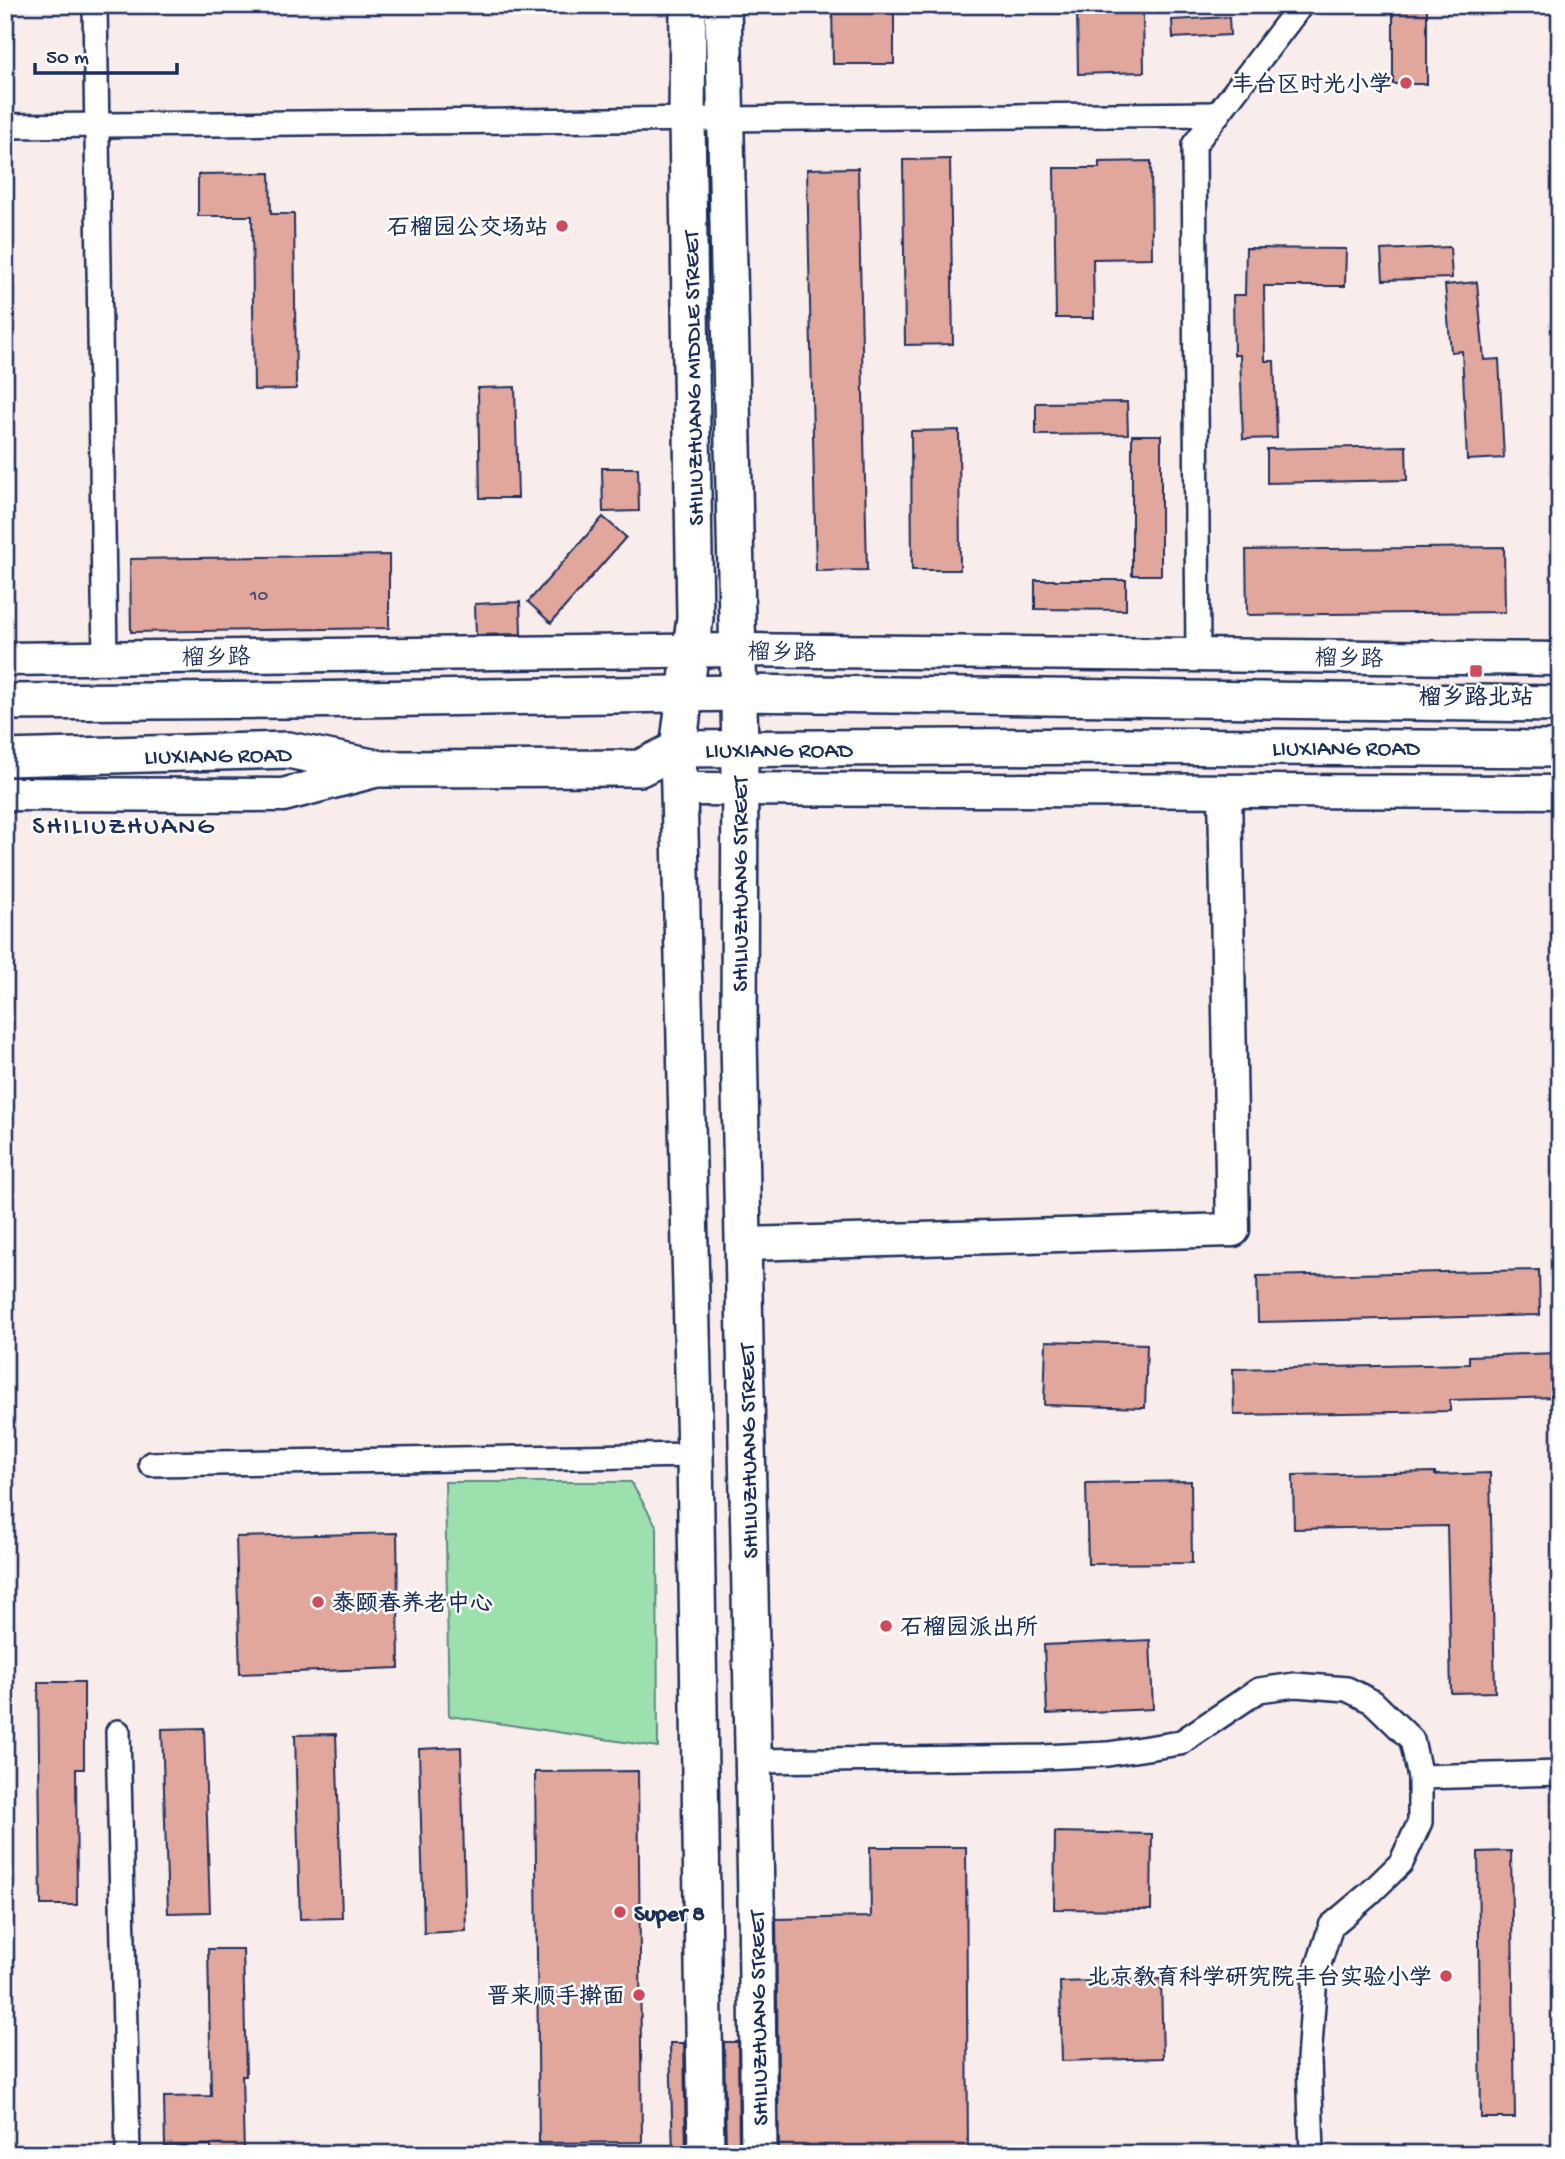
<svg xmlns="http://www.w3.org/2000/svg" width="1565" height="2159" viewBox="0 0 1565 2159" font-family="'Gochi Hand','LXGW WenKai TC',sans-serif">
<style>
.green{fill:#9ce1ad;stroke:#5c8886;stroke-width:2}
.building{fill:#e1a79c;stroke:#1b2f5e;stroke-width:2}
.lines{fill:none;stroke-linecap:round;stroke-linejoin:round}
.street-casing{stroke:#1b2f5e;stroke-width:28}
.secondary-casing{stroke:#1b2f5e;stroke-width:37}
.primary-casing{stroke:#1b2f5e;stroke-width:40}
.street{stroke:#fff;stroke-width:23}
.secondary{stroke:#fff;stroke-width:32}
.primary{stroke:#fff;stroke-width:35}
.poi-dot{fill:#d1495b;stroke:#fff;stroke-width:2.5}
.labels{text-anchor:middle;stroke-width:5;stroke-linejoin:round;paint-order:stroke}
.number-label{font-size:19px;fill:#4c4d6e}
.poi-label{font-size:23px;font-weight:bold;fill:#1b2f5e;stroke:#fff;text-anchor:end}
.street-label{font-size:23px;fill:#1b2f5e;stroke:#fff}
.quarter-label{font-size:26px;letter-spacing:2px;fill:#1b2f5e;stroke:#fff}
</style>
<rect width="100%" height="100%" fill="#f9edeb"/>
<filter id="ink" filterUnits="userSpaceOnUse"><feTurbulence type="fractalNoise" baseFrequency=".0143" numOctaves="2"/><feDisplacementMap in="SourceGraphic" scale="14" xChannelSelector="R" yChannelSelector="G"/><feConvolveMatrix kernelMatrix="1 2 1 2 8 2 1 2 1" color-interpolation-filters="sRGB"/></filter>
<g filter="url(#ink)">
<polygon class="green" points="445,1482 631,1482 657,1527 658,1747 449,1716"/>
<g class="building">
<polygon points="832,5 894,5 894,64 833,64"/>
<rect x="1393" y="5" width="34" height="79"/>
<polygon points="1143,11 1144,72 1078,74 1077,13"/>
<polygon points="1229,17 1230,35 1173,38 1172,20"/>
<polygon points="950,159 953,344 905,345 903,160"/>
<polygon points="1151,161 1152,258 1093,259 1094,318 1056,318 1054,168 1099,168 1099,162"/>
<polygon points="858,168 867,570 816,571 807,169"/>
<polygon points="270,173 271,214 294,214 296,389 254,390 252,216 198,216 198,174"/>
<polygon points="1450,247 1452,278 1383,280 1381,250"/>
<polygon points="1246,248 1346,249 1345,286 1264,286 1265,361 1274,361 1277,438 1243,439 1240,355 1234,355 1233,295 1245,295"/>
<polygon points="1477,282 1484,360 1499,359 1504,458 1467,460 1462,351 1451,352 1445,285"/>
<polygon points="515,387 518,498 480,498 478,388"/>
<polygon points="1127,402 1128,434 1036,435 1036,403"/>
<polygon points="959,430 960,570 912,570 911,431"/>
<rect x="1132" y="435" width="29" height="140"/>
<polygon points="1406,446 1407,480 1267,483 1267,449"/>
<polygon points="602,468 638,468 639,511 603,512"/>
<polygon points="603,517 626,537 551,623 528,602"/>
<polygon points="1504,547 1505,612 1247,615 1246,550"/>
<polygon points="389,555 389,628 131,632 130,559"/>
<polygon points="1035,580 1126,580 1126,610 1035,609"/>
<polygon points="520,602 521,634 476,635 475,604"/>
<polygon points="1539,1270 1540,1315 1258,1322 1257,1276"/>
<polygon points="1046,1341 1147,1344 1145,1408 1044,1405"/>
<polygon points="1556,1353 1557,1397 1450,1400 1450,1411 1234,1415 1233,1369 1469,1364 1469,1356"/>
<polygon points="1435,1472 1435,1475 1490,1473 1495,1692 1451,1693 1447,1526 1294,1529 1293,1475"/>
<polygon points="1191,1481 1192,1563 1088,1564 1086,1483"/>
<polygon points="397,1533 399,1668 240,1674 236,1537"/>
<polygon points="1150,1640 1153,1709 1047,1714 1044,1645"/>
<polygon points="38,1682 84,1682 84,1769 76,1769 77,1905 41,1905"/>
<polygon points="204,1728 210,1912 168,1913 162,1729"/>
<polygon points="336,1734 342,1918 300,1919 295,1735"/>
<polygon points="461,1747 466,1931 424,1933 419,1749"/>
<polygon points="638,1771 642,2142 539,2143 535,1772"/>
<polygon points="1055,1832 1152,1834 1151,1910 1054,1909"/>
<polygon points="870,1847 966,1847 968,2154 779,2154 776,1919 871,1917"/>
<polygon points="1511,1851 1515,2118 1481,2118 1478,1852"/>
<polygon points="208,1949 243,1949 246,2076 242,2076 244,2154 211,2154 211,2145 165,2146 164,2097 211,2096"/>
<polygon points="1161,1979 1163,2058 1062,2061 1060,1982"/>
<polygon points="724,2042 738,2042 739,2154 726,2154"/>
<polygon points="670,2043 684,2043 686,2154 673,2154"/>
</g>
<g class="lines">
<defs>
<g id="street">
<polyline points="95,5 105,658"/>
<polyline points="5,126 1218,114"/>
<polyline points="1198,655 1194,145 1301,5"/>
<polyline points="151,1464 695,1455"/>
<polyline points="118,1732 128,2154"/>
<polyline points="754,1761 1043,1757 1108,1754 1180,1743 1259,1690 1295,1685 1347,1689 1373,1702 1412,1740 1420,1777 1420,1822 1401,1863 1369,1894 1331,1926 1315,1976 1309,2060 1312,2154"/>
<polyline points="1420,1777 1560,1773"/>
</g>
<g id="secondary">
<polyline points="5,659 738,650 1560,659"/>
<polyline points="679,789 1560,792"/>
<polyline points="5,794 283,795 382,769"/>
<polyline points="743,1244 1233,1230 1225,791"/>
</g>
<g id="primary">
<polyline points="688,5 687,120 695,618 678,749 695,1455 706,2154"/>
<polyline points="723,5 740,749 739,1038 756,1897 759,2154"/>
<polyline points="5,702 295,700 739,693 1560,704"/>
<polyline points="5,758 288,750 382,769 640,768 678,749 1117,746 1560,749"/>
</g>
</defs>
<use href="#street" class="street-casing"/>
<use href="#secondary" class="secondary-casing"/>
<use href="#primary" class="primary-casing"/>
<use href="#street" class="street"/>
<use href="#secondary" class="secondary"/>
<use href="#primary" class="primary"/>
</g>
</g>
<g class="poi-dot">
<circle cx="1406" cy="83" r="7"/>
<circle cx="562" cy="226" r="7"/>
<rect x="1469" y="664" width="14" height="14" rx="3.5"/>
<circle cx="318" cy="1602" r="7"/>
<circle cx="886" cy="1626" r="7"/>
<circle cx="620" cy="1912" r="7"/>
<circle cx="1446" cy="1976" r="7"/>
<circle cx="639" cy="1995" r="7"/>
</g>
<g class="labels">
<g class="number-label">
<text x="259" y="600">10</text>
</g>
<g class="poi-label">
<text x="1392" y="91">丰台区时光小学</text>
<text x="548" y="234">石榴园公交场站</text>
<text x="1476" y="704" text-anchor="middle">榴乡路北站</text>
<text x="332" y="1610" text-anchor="start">泰颐春养老中心</text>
<text x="900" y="1634" text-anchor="start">石榴园派出所</text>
<text x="634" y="1920" text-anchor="start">Super 8</text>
<text x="1432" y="1984">北京教育科学研究院丰台实验小学</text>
<text x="625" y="2003">晋来顺手擀面</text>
</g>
<g class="street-label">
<text transform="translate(692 378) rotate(-91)" y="8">SHILIUZHUANG MIDDLE STREET</text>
<text transform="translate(782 651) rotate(1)" y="8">榴乡路</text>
<text transform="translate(216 656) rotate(-1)" y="8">榴乡路</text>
<text transform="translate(1349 657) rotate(1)" y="8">榴乡路</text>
<text x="1346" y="755">LIUXIANG ROAD</text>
<text x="779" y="757">LIUXIANG ROAD</text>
<text transform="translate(218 754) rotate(-1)" y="8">LIUXIANG ROAD</text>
<text transform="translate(739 884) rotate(-90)" y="8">SHILIUZHUANG STREET</text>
<text transform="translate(747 1451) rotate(-91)" y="8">SHILIUZHUANG STREET</text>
<text transform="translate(757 2018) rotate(-91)" y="8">SHILIUZHUANG STREET</text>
</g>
<g class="quarter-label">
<text x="124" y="833">SHILIUZHUANG</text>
</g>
</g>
<rect width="1565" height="2159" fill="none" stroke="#fff" stroke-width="28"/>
<rect x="14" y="14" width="1537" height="2131" fill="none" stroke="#1b2f5e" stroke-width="2.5" filter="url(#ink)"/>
<path d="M35 63v10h142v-10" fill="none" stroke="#1b2f5e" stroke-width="3.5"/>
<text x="46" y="63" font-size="21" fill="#1b2f5e" stroke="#ffffff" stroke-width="5" paint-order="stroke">50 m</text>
</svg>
